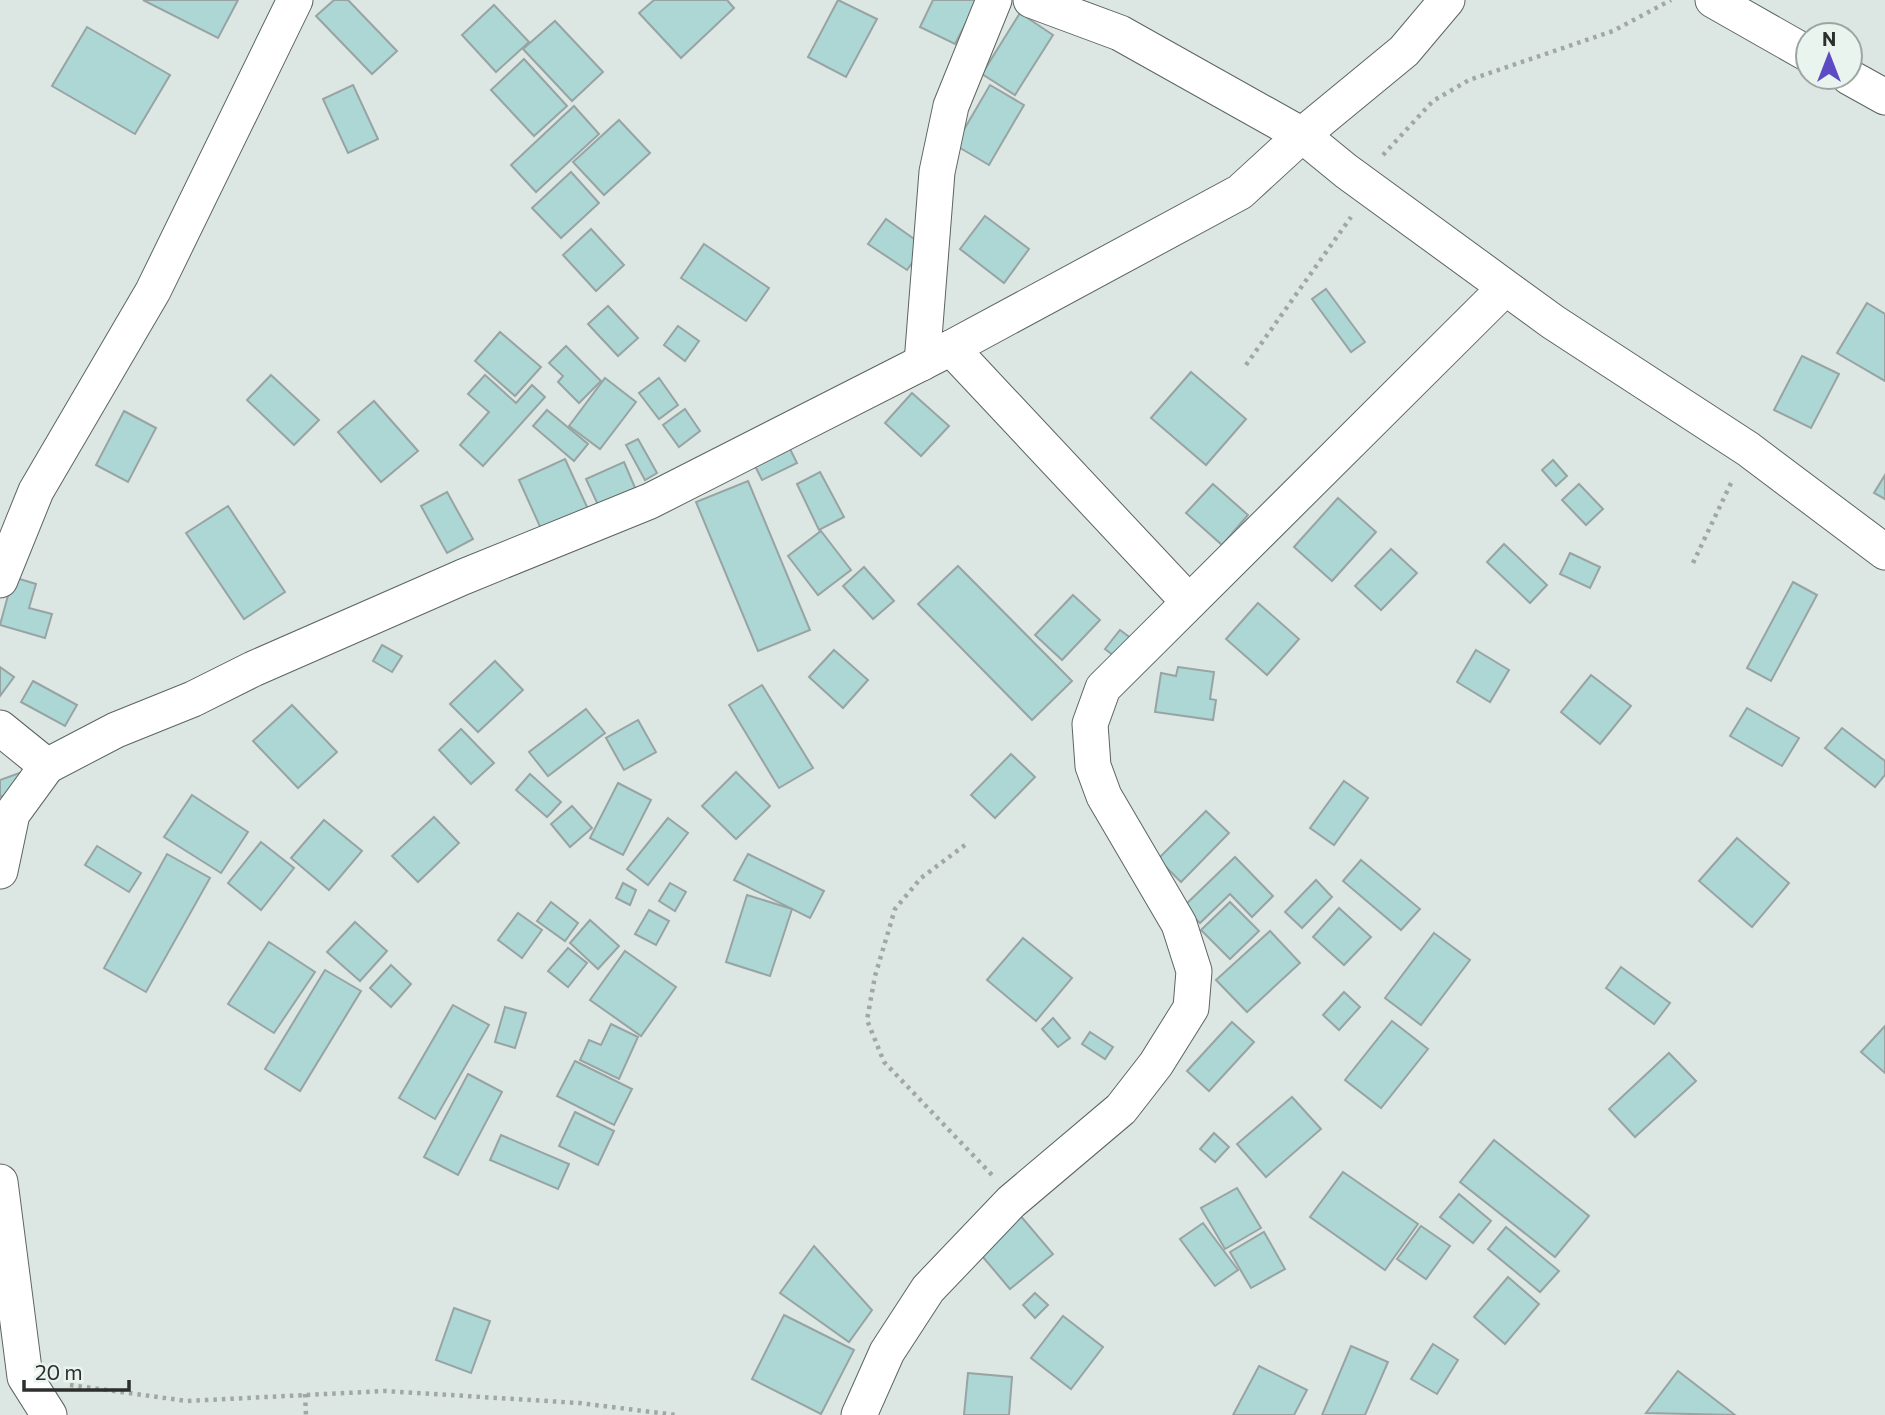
<svg xmlns="http://www.w3.org/2000/svg" width="1885" height="1415" viewBox="0 0 1885 1415" font-family="Commissioner,sans-serif">
<style>
.building{fill:#acd7d5;stroke:#98a4a3;stroke-width:2}
.lines{fill:none;stroke-linecap:round;stroke-linejoin:round}
.street-casing{stroke:#5c6562;stroke-width:37}
.path{stroke:#a0a8a5;stroke-width:4.5;stroke-dasharray:3.5 5;stroke-linecap:butt}
.street{stroke:#fff;stroke-width:35}
</style>
<rect width="100%" height="100%" fill="#dce6e2"/>
<g class="building">
<polygon points="143,0 238,0 218,38"/>
<polygon points="334,0 348,0 397,51 372,74 316,16"/>
<polygon points="654,0 727,0 734,8 681,58 639,13"/>
<polygon points="838,0 877,19 846,77 808,57"/>
<polygon points="933,0 978,0 955,44 920,27"/>
<polygon points="494,5 529,42 496,72 462,35"/>
<polygon points="1020,13 1053,35 1015,95 982,74"/>
<polygon points="555,21 603,72 572,101 523,49"/>
<polygon points="87,27 170,75 135,134 52,86"/>
<polygon points="524,59 567,106 534,136 491,90"/>
<polygon points="353,85 378,139 348,153 323,99"/>
<polygon points="990,85 1024,105 989,165 955,145"/>
<polygon points="574,106 599,134 536,192 511,165"/>
<polygon points="619,120 650,153 604,195 573,162"/>
<polygon points="571,172 599,203 561,238 532,208"/>
<polygon points="985,216 1029,249 1004,283 960,249"/>
<polygon points="886,219 924,246 907,270 868,244"/>
<polygon points="591,229 624,265 596,291 563,255"/>
<polygon points="704,244 769,288 746,321 681,278"/>
<polygon points="1326,289 1365,342 1351,352 1312,299"/>
<polygon points="1867,303 1885,314 1885,381 1837,353"/>
<polygon points="608,306 638,338 618,356 588,324"/>
<polygon points="678,326 699,341 685,361 664,345"/>
<polygon points="500,332 541,367 515,396 475,361"/>
<polygon points="566,346 601,381 579,403 558,382 563,376 549,363"/>
<polygon points="1802,356 1839,374 1811,428 1774,410"/>
<polygon points="1191,372 1246,419 1206,465 1151,418"/>
<polygon points="271,375 319,420 294,445 247,400"/>
<polygon points="485,375 516,403 532,385 545,397 483,466 460,445 489,412 468,394"/>
<polygon points="605,378 636,402 600,449 569,426"/>
<polygon points="659,378 678,405 659,419 639,393"/>
<polygon points="912,393 949,426 921,456 885,423"/>
<polygon points="374,401 418,451 381,482 338,432"/>
<polygon points="685,409 700,431 679,447 663,425"/>
<polygon points="547,410 588,444 574,461 533,426"/>
<polygon points="124,411 156,428 128,482 96,465"/>
<polygon points="638,439 657,473 645,480 626,445"/>
<polygon points="787,443 797,463 762,480 752,460"/>
<polygon points="565,459 588,509 542,531 519,480"/>
<polygon points="1553,460 1567,476 1556,486 1542,470"/>
<polygon points="624,462 636,490 599,507 586,479"/>
<polygon points="820,472 844,517 819,530 797,484"/>
<polygon points="1885,475 1885,499 1874,493"/>
<polygon points="748,481 810,630 758,651 696,502"/>
<polygon points="1213,484 1248,515 1222,545 1186,513"/>
<polygon points="1579,484 1603,509 1586,525 1562,500"/>
<polygon points="447,492 473,539 447,553 421,506"/>
<polygon points="1338,498 1376,532 1332,581 1294,547"/>
<polygon points="228,506 285,592 244,619 186,533"/>
<polygon points="821,531 851,570 818,595 788,556"/>
<polygon points="1504,544 1547,585 1530,603 1487,562"/>
<polygon points="1391,549 1417,573 1381,610 1355,586"/>
<polygon points="1570,553 1600,567 1590,588 1560,574"/>
<polygon points="958,566 1072,681 1032,720 918,604"/>
<polygon points="864,567 894,601 873,619 843,586"/>
<polygon points="13,577 36,584 29,608 52,614 45,638 0,625"/>
<polygon points="1793,582 1817,595 1771,681 1747,668"/>
<polygon points="1073,595 1100,620 1062,660 1035,635"/>
<polygon points="1258,603 1299,639 1267,675 1226,639"/>
<polygon points="1120,630 1132,639 1117,658 1105,649"/>
<polygon points="382,645 402,656 392,672 373,661"/>
<polygon points="834,650 868,680 843,708 809,677"/>
<polygon points="1476,650 1509,670 1490,702 1457,682"/>
<polygon points="495,661 523,690 478,732 450,704"/>
<polygon points="0,667 14,677 0,696"/>
<polygon points="1178,667 1214,672 1210,699 1216,700 1213,720 1155,712 1161,673 1176,676"/>
<polygon points="1591,675 1631,706 1600,744 1561,712"/>
<polygon points="33,681 77,705 65,726 21,702"/>
<polygon points="762,685 813,768 779,788 729,705"/>
<polygon points="292,705 337,752 298,788 253,741"/>
<polygon points="1747,708 1799,738 1782,766 1730,736"/>
<polygon points="586,709 605,733 548,776 529,752"/>
<polygon points="638,720 656,752 624,770 606,738"/>
<polygon points="1842,728 1885,761 1885,775 1875,787 1825,748"/>
<polygon points="461,729 494,763 471,784 439,750"/>
<polygon points="1011,754 1035,777 995,818 971,795"/>
<polygon points="22,772 27,787 0,797 0,780"/>
<polygon points="736,772 770,806 736,839 702,806"/>
<polygon points="530,774 561,802 547,817 516,790"/>
<polygon points="1344,781 1368,798 1334,845 1310,828"/>
<polygon points="618,783 651,800 623,855 590,838"/>
<polygon points="192,795 248,832 221,873 164,837"/>
<polygon points="572,806 592,828 570,847 551,824"/>
<polygon points="1206,811 1229,833 1181,882 1158,859"/>
<polygon points="434,817 459,843 418,882 392,856"/>
<polygon points="668,818 688,833 648,885 627,869"/>
<polygon points="324,820 362,851 329,890 291,858"/>
<polygon points="1737,838 1789,883 1752,927 1699,881"/>
<polygon points="261,842 294,868 261,910 228,883"/>
<polygon points="97,846 141,873 129,892 85,865"/>
<polygon points="167,854 210,878 146,992 104,968"/>
<polygon points="748,854 824,891 810,918 734,880"/>
<polygon points="1235,857 1273,896 1252,917 1230,894 1200,923 1183,907"/>
<polygon points="1361,860 1420,909 1401,930 1343,881"/>
<polygon points="1316,880 1332,897 1302,928 1285,912"/>
<polygon points="623,883 636,890 630,905 616,898"/>
<polygon points="670,883 686,892 675,911 659,901"/>
<polygon points="747,895 792,909 770,976 726,962"/>
<polygon points="551,902 578,923 565,941 537,921"/>
<polygon points="1230,902 1259,931 1230,959 1201,930"/>
<polygon points="1339,908 1371,937 1344,965 1313,937"/>
<polygon points="649,910 669,921 656,945 635,934"/>
<polygon points="518,913 542,930 522,958 498,940"/>
<polygon points="590,920 619,946 598,969 570,943"/>
<polygon points="355,922 387,951 360,981 327,952"/>
<polygon points="1270,931 1300,963 1247,1012 1216,980"/>
<polygon points="1434,933 1470,960 1421,1025 1385,998"/>
<polygon points="1023,938 1072,978 1036,1021 987,980"/>
<polygon points="269,942 315,972 274,1033 228,1004"/>
<polygon points="568,948 587,963 568,987 548,971"/>
<polygon points="625,951 676,987 641,1036 590,1000"/>
<polygon points="391,965 411,984 391,1007 370,988"/>
<polygon points="1621,967 1670,1003 1654,1024 1606,988"/>
<polygon points="325,970 361,991 300,1091 265,1069"/>
<polygon points="1344,992 1360,1007 1339,1030 1323,1015"/>
<polygon points="453,1005 489,1025 435,1119 399,1098"/>
<polygon points="505,1007 526,1013 515,1048 495,1042"/>
<polygon points="1053,1018 1070,1038 1058,1047 1042,1029"/>
<polygon points="1392,1021 1428,1049 1381,1108 1345,1080"/>
<polygon points="1232,1022 1254,1042 1209,1091 1187,1071"/>
<polygon points="611,1024 638,1037 619,1079 580,1060 589,1040 601,1045"/>
<polygon points="1885,1026 1885,1073 1861,1052"/>
<polygon points="1090,1032 1113,1047 1105,1059 1082,1044"/>
<polygon points="1669,1053 1696,1081 1635,1137 1609,1109"/>
<polygon points="575,1061 632,1089 614,1125 557,1096"/>
<polygon points="468,1074 502,1092 458,1175 424,1157"/>
<polygon points="1292,1097 1321,1129 1266,1177 1237,1144"/>
<polygon points="575,1112 614,1131 598,1165 559,1146"/>
<polygon points="1214,1133 1229,1147 1215,1162 1200,1149"/>
<polygon points="501,1135 569,1164 558,1189 490,1160"/>
<polygon points="1494,1140 1589,1216 1555,1257 1460,1182"/>
<polygon points="1343,1172 1418,1224 1385,1270 1310,1217"/>
<polygon points="1237,1188 1261,1228 1225,1249 1201,1208"/>
<polygon points="1459,1194 1491,1221 1473,1243 1440,1217"/>
<polygon points="1019,1214 1053,1254 1010,1289 977,1250"/>
<polygon points="1203,1223 1238,1270 1215,1286 1180,1239"/>
<polygon points="1421,1226 1450,1246 1426,1279 1397,1259"/>
<polygon points="1506,1227 1559,1271 1540,1292 1488,1249"/>
<polygon points="1264,1232 1285,1269 1251,1288 1230,1252"/>
<polygon points="814,1246 872,1310 849,1342 780,1293"/>
<polygon points="1508,1277 1539,1304 1505,1344 1474,1317"/>
<polygon points="1035,1293 1048,1305 1035,1318 1023,1305"/>
<polygon points="454,1308 490,1321 471,1373 436,1360"/>
<polygon points="784,1315 854,1350 821,1414 752,1379"/>
<polygon points="1063,1316 1103,1347 1071,1389 1031,1358"/>
<polygon points="1433,1344 1458,1360 1437,1394 1411,1379"/>
<polygon points="1351,1346 1388,1362 1365,1415 1322,1415"/>
<polygon points="1259,1366 1307,1390 1294,1415 1233,1415"/>
<polygon points="1678,1371 1735,1415 1646,1413"/>
<polygon points="968,1373 1012,1377 1009,1415 964,1415"/>
</g>
<g class="lines">
<defs>
<g id="street">
<polyline points="1031,0 1120,33 1302,135 1346,171 1553,322 1748,449 1885,552"/>
<polyline points="1713,0 1808,54"/>
<polyline points="1849,77 1885,97"/>
<polyline points="951,348 1189,602"/>
<polyline points="922,363 937,172 951,106 994,0"/>
<polyline points="0,580 36,491 153,291 295,0"/>
<polyline points="0,728 47,766 116,730 193,699 253,669 463,577 650,501 951,348 1240,192 1302,135 1404,51 1447,0"/>
<polyline points="0,871 12,814 47,766"/>
<polyline points="0,1182 25,1377 49,1415"/>
<polyline points="859,1415 887,1352 928,1289 1011,1202 1121,1109 1156,1064 1191,1008 1194,971 1179,924 1104,796 1093,766 1090,724 1103,688 1505,288"/>
</g>
</defs>
<use href="#street" class="street-casing"/>
<g class="path">
<polyline points="1383,155 1433,101 1469,80 1613,31 1671,0"/>
<polyline points="1246,365 1351,217"/>
<polyline points="1693,563 1732,481"/>
<polyline points="965,845 921,878 895,909 875,976 867,1020 884,1062 992,1175"/>
<polyline points="70,1385 187,1401 385,1391 579,1403 676,1415"/>
<polyline points="305,1394 306,1415"/>
</g>
<use href="#street" class="street"/>
</g>
<g transform="translate(1829 56)"><circle r="33" fill="#e9f4ef" stroke="#9da5a2" stroke-width="2"/>
<path d="M0-5L12 26L0 18L-12 26Z" fill="#5d4bc3"/>
<text y="-10" font-size="19" font-weight="bold" text-anchor="middle" fill="#2b2f2e">N</text>
</g>
<path d="M24 1380v10h105v-10" fill="none" stroke="#2b2f2e" stroke-width="3.5"/>
<text x="35" y="1380" font-size="21" fill="#2b2f2e" stroke="#e9f4ef" stroke-width="5" paint-order="stroke">20 m</text>
</svg>
